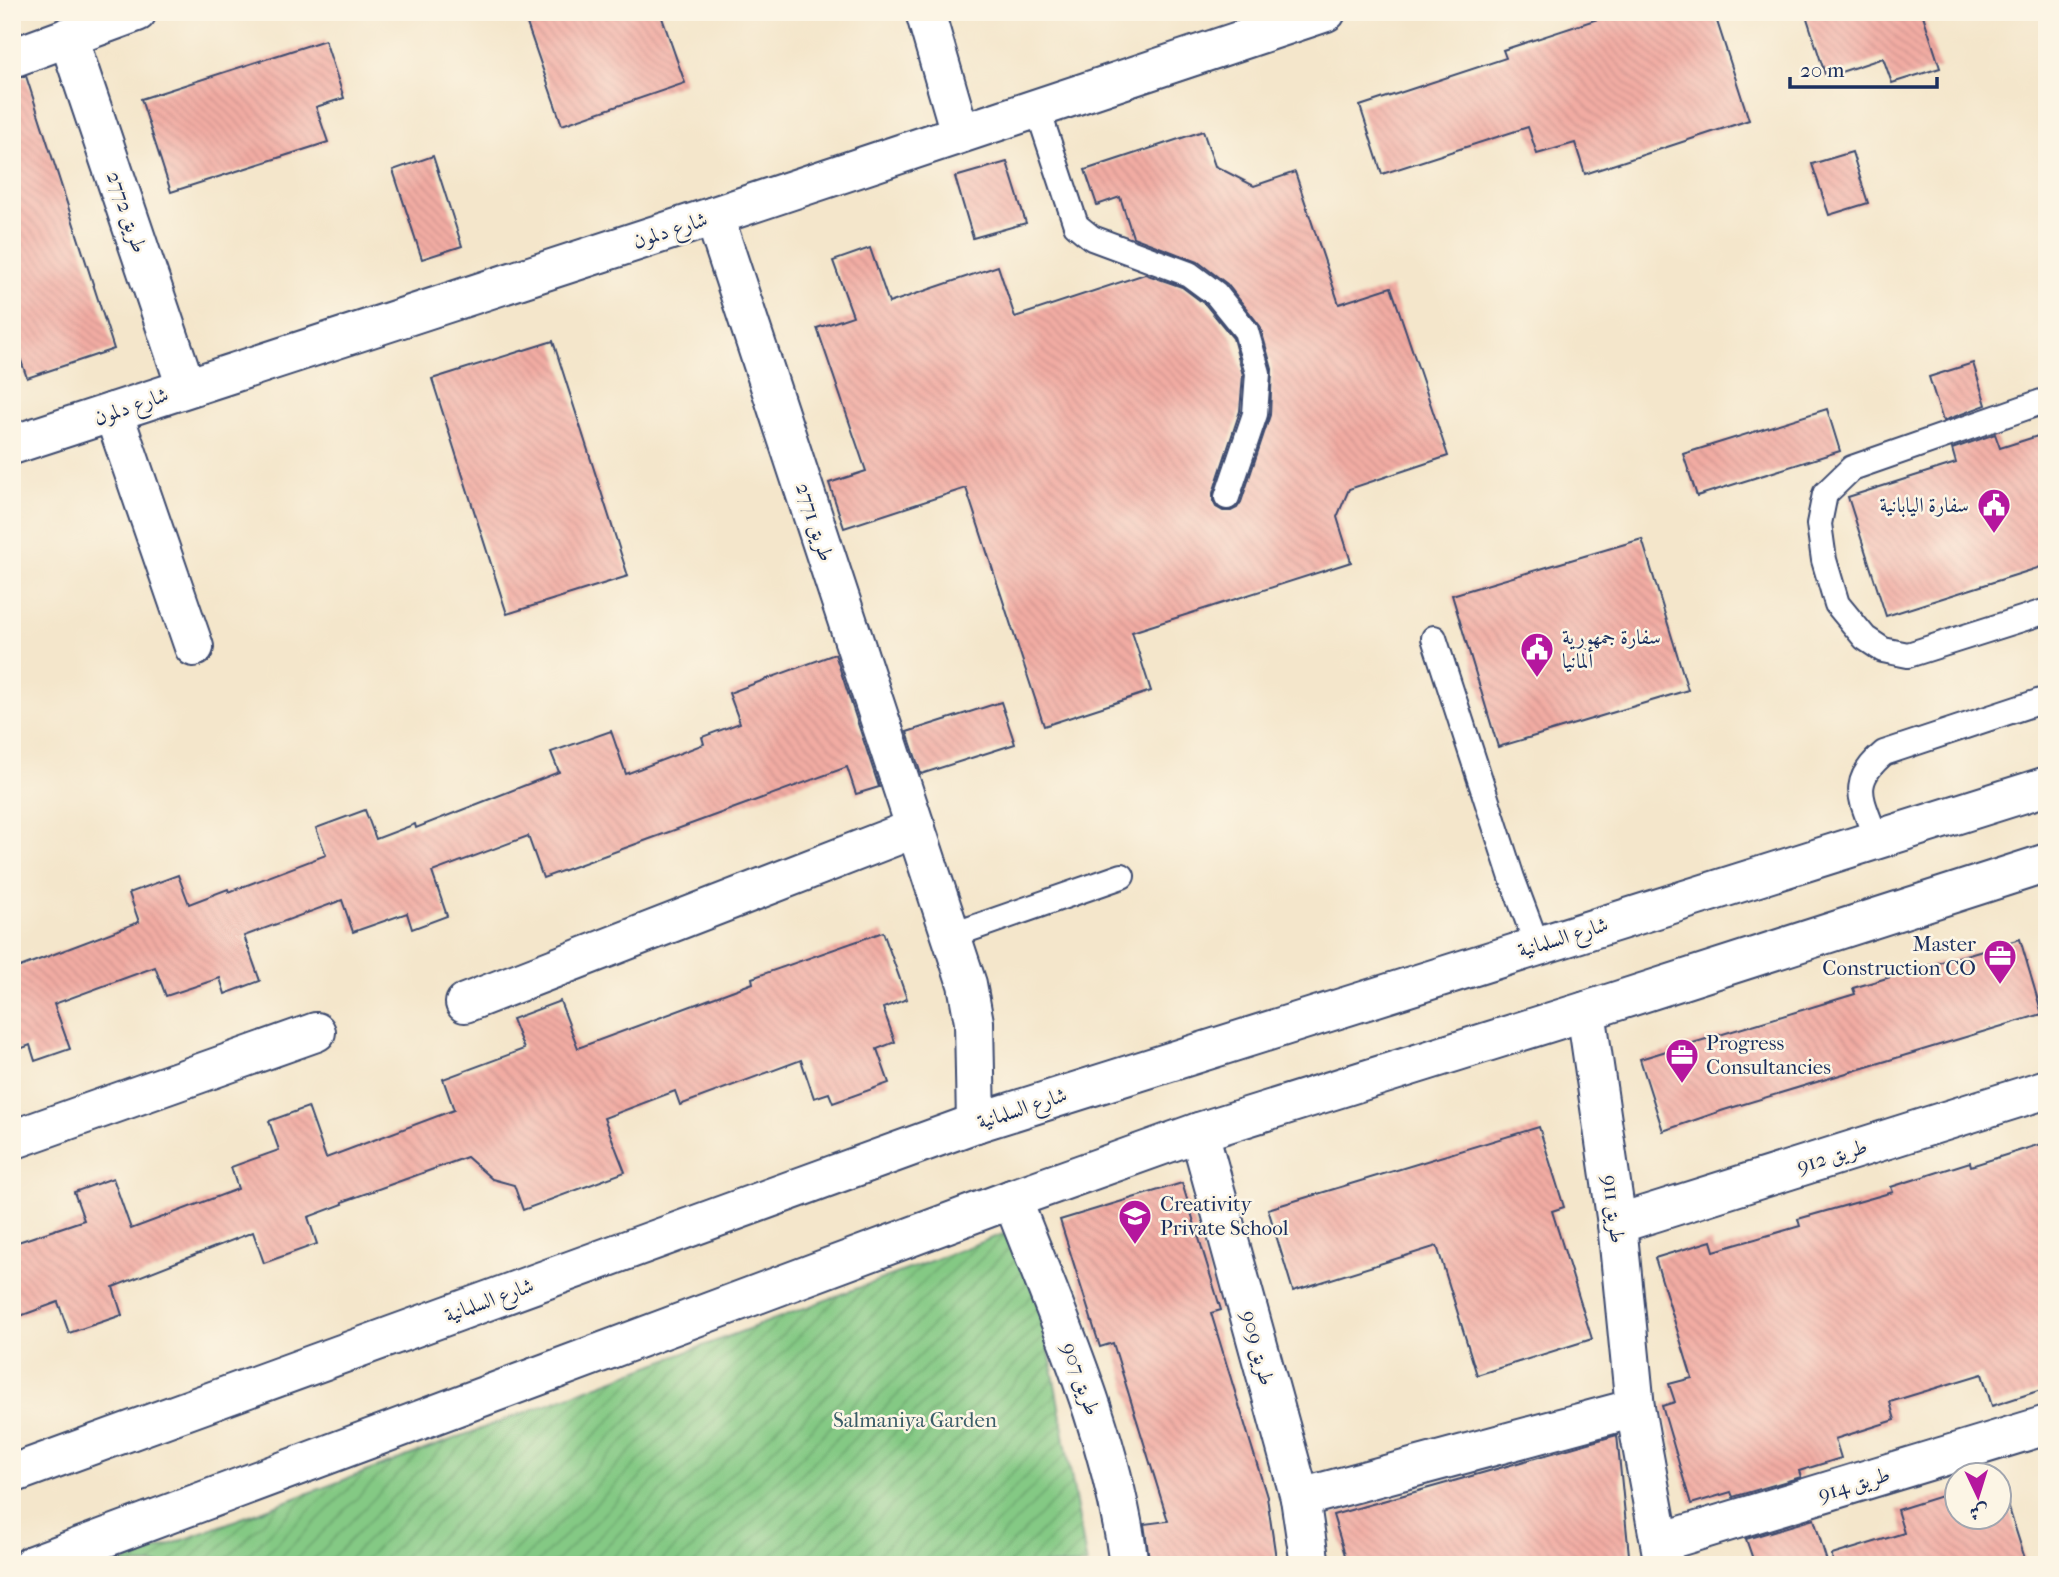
<svg xmlns="http://www.w3.org/2000/svg" width="2059" height="1577" viewBox="0 0 2059 1577" font-family="'IM FELL French Canon',Amiri,serif">
<style>
.garden{fill:url(#garden-furrows);stroke:#507c71;stroke-width:2}
.building{fill:url(#building-back-hatch)}
.lines{fill:none;stroke-linecap:round;stroke-linejoin:round}
.service-casing{stroke:#3c4a6e;stroke-width:28}
.minor-casing{stroke:#3c4a6e;stroke-width:42}
.primary-casing{stroke:#3c4a6e;stroke-width:42}
.service{stroke:#fff;stroke-width:24}
.minor{stroke:#fff;stroke-width:38}
.primary{stroke:#fff;stroke-width:38}
.labels{text-anchor:middle;stroke-width:5;stroke-linejoin:round;paint-order:stroke}
.street-label{font-size:21px;fill:#1b2f5e;stroke:#fcf5e5}
.poi-label{font-size:21px;fill:#1b2f5e;stroke:#fcf5e5;text-anchor:start}
.park-label{font-size:21px;fill:#3a5d69;stroke:#fcf5e5}
</style>
<defs>
<pattern id="garden-furrows" width="10" height="10" patternUnits="userSpaceOnUse" patternTransform="scale(1.75)"><rect width="10" height="10" fill="#84c984"/><path d="M-1 1l2-2M0 10L10 0M9 11l2-2" fill="none" stroke="#6ba46f"/></pattern>
<pattern id="building-back-hatch" width="6" height="6" patternUnits="userSpaceOnUse" patternTransform="scale(1.75)"><rect width="6" height="6" fill="#f2aca3"/><path d="M-1 5l2 2M0 0l6 6M5-1l2 2" fill="none" stroke="#cf948f"/></pattern>
</defs>
<rect width="100%" height="100%" fill="#fcf5e5"/>
<filter id="ink" filterUnits="userSpaceOnUse"><feTurbulence type="fractalNoise" baseFrequency=".0143" numOctaves="2"/><feDisplacementMap in="SourceGraphic" scale="14" xChannelSelector="R" yChannelSelector="G"/><feConvolveMatrix kernelMatrix="1 2 1 2 8 2 1 2 1" color-interpolation-filters="sRGB"/></filter>
<filter id="wash" filterUnits="userSpaceOnUse"><feTurbulence type="fractalNoise" baseFrequency=".00686" numOctaves="4" result="noise"/><feDisplacementMap in="SourceGraphic" scale="28" xChannelSelector="R" yChannelSelector="G"/><feGaussianBlur stdDeviation="1.57" result="paint"/><feColorMatrix in="noise" values="0 0 0 0 0 0 0 0 0 0 0 0 0 0 0 0 0 1.4 0 .05"/><feComposite in="paint" operator="in"/></filter>
<g filter="url(#wash)">
<rect width="100%" height="100%" fill="#f4e6cb"/>
<polygon class="garden" points="1027,1225 1087,1565 116,1565"/>
<g id="blocks">
<g class="building">
<polygon points="523,12 660,12 685,83 562,125"/>
<polygon points="1619,12 1714,12 1749,120 1585,174 1575,143 1537,154 1528,127 1382,174 1360,106 1506,58 1503,50"/>
<polygon points="1805,12 1922,12 1940,68 1892,83 1883,58 1826,77"/>
<polygon points="325,40 344,98 316,107 328,142 171,192 141,99"/>
<polygon points="26,76 114,349 27,378 12,334 12,79"/>
<polygon points="1203,131 1215,166 1254,186 1295,172 1339,304 1391,287 1448,456 1349,489 1337,517 1351,562 1132,632 1151,691 1044,726 966,488 844,528 829,483 866,471 817,328 853,316 833,261 870,248 889,303 998,266 1015,317 1145,274 1182,287 1206,305 1233,338 1243,375 1240,411 1213,493 1213,501 1216,507 1223,511 1231,511 1237,508 1241,502 1270,415 1272,369 1260,326 1227,284 1198,262 1133,237 1120,197 1097,205 1085,170"/>
<polygon points="1852,152 1868,203 1829,215 1812,164"/>
<polygon points="433,156 462,246 422,259 393,170"/>
<polygon points="1007,162 1026,223 973,238 955,177"/>
<polygon points="553,341 628,576 507,614 432,379"/>
<polygon points="1973,363 1986,405 1943,421 1929,377"/>
<polygon points="1827,409 1840,451 1697,496 1683,454"/>
<polygon points="2047,433 2047,565 1886,616 1848,497 1956,463 1952,449 1995,434 2000,448"/>
<polygon points="1642,539 1688,690 1498,747 1452,595"/>
<polygon points="835,654 879,787 856,794 847,767 543,878 528,836 432,872 447,916 412,929 407,913 353,932 342,900 244,936 260,981 225,994 220,978 166,996 155,967 54,1004 70,1049 35,1061 30,1045 12,1052 12,970 139,922 129,893 178,875 189,904 228,889 229,892 326,855 316,828 365,810 376,839 415,824 416,828 559,772 551,752 611,731 626,774 704,744 702,737 740,723 729,693"/>
<polygon points="1001,702 1015,744 921,774 907,732"/>
<polygon points="883,932 907,999 883,1008 895,1042 877,1049 889,1083 833,1103 829,1093 814,1098 801,1060 680,1105 675,1091 604,1118 625,1172 523,1210 514,1185 492,1179 467,1157 342,1202 343,1204 308,1217 317,1244 264,1263 253,1232 113,1287 122,1315 69,1333 58,1302 12,1319 12,1244 84,1220 74,1192 113,1178 131,1229 238,1189 231,1167 279,1150 269,1121 308,1107 326,1158 454,1110 443,1079 524,1049 512,1019 560,1001 578,1048 753,983 752,978"/>
<polygon points="2020,939 2042,1014 1724,1110 1663,1131 1640,1059 1855,994 1853,988"/>
<polygon points="1539,1127 1564,1207 1552,1211 1592,1339 1477,1375 1437,1246 1293,1291 1268,1209"/>
<polygon points="2047,1142 2047,1388 1992,1406 1982,1374 1890,1402 1895,1420 1835,1439 1841,1458 1799,1471 1801,1477 1733,1497 1731,1492 1691,1504 1662,1406 1675,1402 1669,1384 1692,1378 1655,1258 1711,1241 1714,1251 1800,1226 1798,1219 1893,1192 1891,1187 1970,1162 1971,1166"/>
<polygon points="1182,1183 1221,1310 1211,1313 1267,1497 1277,1565 1150,1565 1144,1524 1168,1521 1113,1343 1100,1347 1060,1220"/>
<polygon points="1617,1435 1630,1565 1348,1565 1333,1515"/>
<polygon points="1957,1491 1957,1518 1999,1517 1999,1504 2007,1502 2027,1565 1833,1565 1832,1555 1904,1533 1897,1510"/>
<polygon points="1814,1519 1828,1565 1755,1565 1746,1539"/>
</g>
</g>
</g>
<g filter="url(#ink)">
<use href="#blocks" fill-opacity="0" stroke="#3c4a6e" stroke-width="2"/>
<g class="lines">
<defs>
<g id="service">
<polyline points="1037,107 1076,225 1092,238 1189,274 1216,294 1246,331 1258,373 1255,414 1227,497"/>
<polyline points="2047,400 1852,468 1825,494 1819,524 1824,560 1837,604 1865,638 1883,650 1908,655 2047,611"/>
<polyline points="1434,638 1512,878 1537,945"/>
<path d="M1876 839C1863 800 1847 784 1884 753L2047 699"/>
<polyline points="953,935 1122,876"/>
</g>
<g id="minor">
<polyline points="925,12 960,133"/>
<polyline points="68,37 186,387"/>
<polyline points="12,58 137,12"/>
<polyline points="714,216 967,984 974,1022 976,1123"/>
<polyline points="113,412 194,647"/>
<polyline points="12,445 714,216 1326,12"/>
<polyline points="465,1003 916,828"/>
<polyline points="1586,1011 1617,1224 1635,1408 1664,1565"/>
<polyline points="1199,1132 1300,1498 1310,1565"/>
<polyline points="12,1140 316,1032"/>
<path d="M1012 1199C1058 1318 1113 1437 1129 1565"/>
<polyline points="1617,1224 2047,1089"/>
<polyline points="1300,1498 1635,1408"/>
<polyline points="1661,1542 2047,1425"/>
</g>
<g id="primary">
<polyline points="12,1474 976,1123 2047,786"/>
<polyline points="32,1565 1012,1199 1199,1132 1586,1011 2047,863"/>
</g>
</defs>
<use href="#service" class="service-casing"/>
<use href="#minor" class="minor-casing"/>
<use href="#primary" class="primary-casing"/>
<use href="#service" class="service"/>
<use href="#minor" class="minor"/>
<use href="#primary" class="primary"/>
</g>
</g>
<defs>
<symbol id="civic-pin" viewBox="-11 -11 22 30"><path d="M0 17L-7.5 6A9.5 9.5 0 1 1 7.5 6Z" fill="#b5179e" stroke="#fcf5e5"/><path d="M-.6-6.5H3V-4.5H.6V-3L4-1V1h2V6H-6V1h2V-1L-.6-3ZM-1.2 2.5V6h2.4V2.5Z" fill="#fff"/></symbol>
<symbol id="office-pin" viewBox="-11 -11 22 30"><path d="M0 17L-7.5 6A9.5 9.5 0 1 1 7.5 6Z" fill="#b5179e" stroke="#fcf5e5"/><path d="M-6-3h4V-5.5h4V-3h4V5H-6ZM-1-4.5V-3h2v-1.5ZM-6 0V1H6V0Z" fill="#fff"/></symbol>
<symbol id="school-pin" viewBox="-11 -11 22 30"><path d="M0 17L-7.5 6A9.5 9.5 0 1 1 7.5 6Z" fill="#b5179e" stroke="#fcf5e5"/><path d="M0-5L7-2L0 1L-7-2ZM-4 1L0 2.5L4 1V4Q0 6-4 4Z" fill="#fff"/></symbol>
</defs>
<g fill-rule="evenodd">
<use href="#civic-pin" x="1975" y="486" width="38" height="52"/>
<use href="#civic-pin" x="1518" y="630" width="38" height="52"/>
<use href="#office-pin" x="1981" y="937" width="38" height="52"/>
<use href="#office-pin" x="1663" y="1036" width="38" height="52"/>
<use href="#school-pin" x="1116" y="1197" width="38" height="52"/>
</g>
<g class="labels">
<g class="street-label">
<text transform="translate(127 212) rotate(71)" y="7">طريق 2772</text>
<text transform="translate(670 230) rotate(-18)" y="7">شارع دلمون</text>
<text transform="translate(131 406) rotate(-19)" y="7">شارع دلمون</text>
<text transform="translate(815 522) rotate(72)" y="7">طريق 2771</text>
<text transform="translate(1563 937) rotate(-17)" y="7">شارع السلمانية</text>
<text transform="translate(1022 1108) rotate(-18)" y="7">شارع السلمانية</text>
<text transform="translate(1832 1156) rotate(-17)" y="7">طريق 912</text>
<text transform="translate(1614 1209) rotate(83)" y="7">طريق 911</text>
<text transform="translate(489 1300) rotate(-20)" y="7">شارع السلمانية</text>
<text transform="translate(1258 1348) rotate(75)" y="7">طريق 909</text>
<text transform="translate(1081 1379) rotate(70)" y="7">طريق 907</text>
<text transform="translate(1854 1484) rotate(-17)" y="7">طريق 914</text>
</g>
<g class="poi-label">
<text x="1969" y="512" text-anchor="end">سفارة اليابانية</text>
<text x="1562" y="644">سفارة جمهورية<tspan x="1562" dy="24">ألمانيا</tspan></text>
<text x="1976" y="951" text-anchor="end">Master<tspan x="1976" dy="24">Construction CO</tspan></text>
<text x="1706" y="1050">Progress<tspan x="1706" dy="24">Consultancies</tspan></text>
<text x="1160" y="1211">Creativity<tspan x="1160" dy="24">Private School</tspan></text>
</g>
<g class="park-label">
<text x="915" y="1427">Salmaniya Garden</text>
</g>
</g>
<rect width="2059" height="1577" fill="none" stroke="#fcf5e5" stroke-width="42"/>
<g transform="translate(1978 1496) rotate(176)"><circle r="33" fill="#fcf5e5" stroke="#a2a6af" stroke-width="2"/>
<path d="M0-5L12 26L0 18L-12 26Z" fill="#b5179e"/>
<text y="-10" font-size="19" font-weight="bold" text-anchor="middle" fill="#1b2f5e">ش</text>
</g>
<path d="M1790 77v10h147v-10" fill="none" stroke="#1b2f5e" stroke-width="3.5"/>
<text x="1800" y="77" font-size="21" fill="#1b2f5e" stroke="#fcf5e5" stroke-width="5" paint-order="stroke">20 m</text>
</svg>
